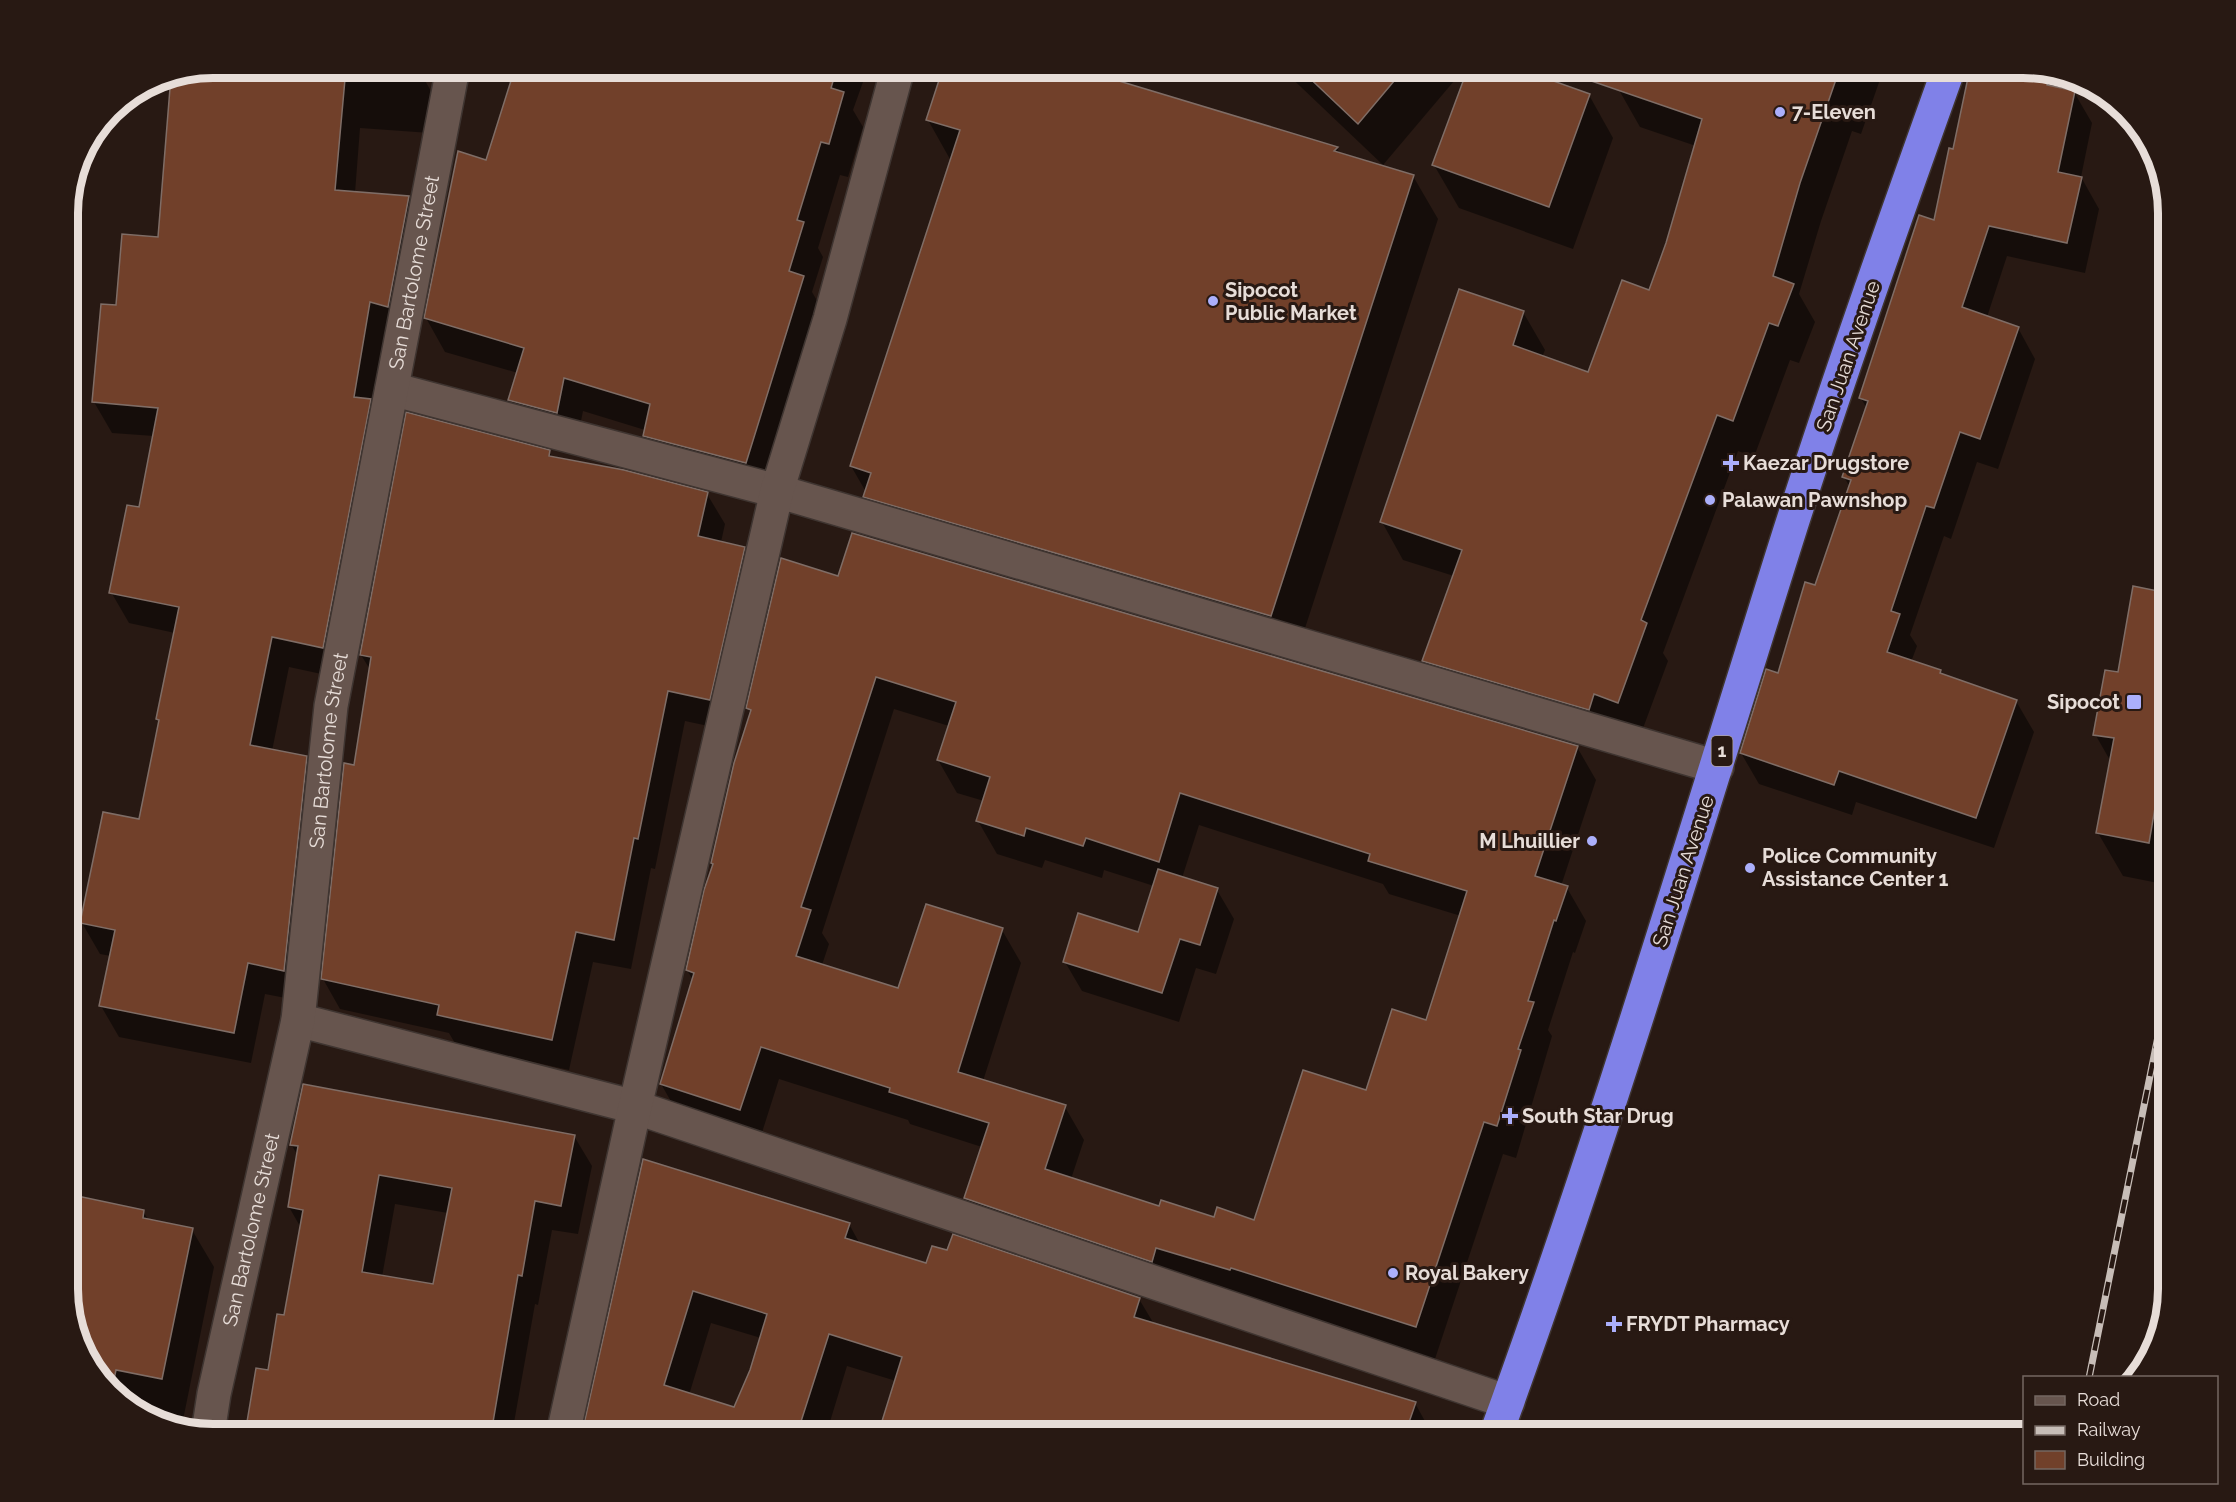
<svg xmlns="http://www.w3.org/2000/svg" width="2236" height="1502" viewBox="0 0 2236 1502" font-family="Raleway,sans-serif">
<style>
.shadow{fill:#0007;fill-rule:evenodd}
.building{fill:#71402a;stroke:#7f6d66;stroke-width:1.5;fill-rule:evenodd}
.lines{fill:none;stroke-linecap:round;stroke-linejoin:round}
.minor-casing{stroke:#3f3531;stroke-width:36}
.highway-casing{stroke:#3f3531;stroke-width:36}
.minor{stroke:#67554e;stroke-width:33}
.highway{stroke:#8081e8;stroke-width:33}
.rail-casing{stroke:#c7bdb7;stroke-width:7}
.rail{stroke:#281913;stroke-width:4.5;stroke-dasharray:14;stroke-linecap:butt}
.poi-dot{fill:#abaffb;stroke:#281913;stroke-width:2}
.labels{text-anchor:middle;stroke-width:6;stroke-linejoin:round;paint-order:stroke}
.shield{fill:#281913;stroke:#aea29d;stroke-width:1.5}
.shield-label{font-size:18px;font-weight:bold;fill:#e7ddd8}
.poi-label{font-size:20px;font-weight:bold;fill:#e7ddd8;stroke:#281913;text-anchor:start}
.street-label{font-size:20px;fill:#e7ddd8;stroke:#281913}
.rim{fill:none;stroke:#e7ddd8;stroke-width:8}
</style>
<rect width="100%" height="100%" fill="#281913"/>
<g class="shadow">
<polygon points="213,68 418,68 432,93 430,133 360,128 355,193 408,198 426,228 340,678 289,667 272,751 306,757 324,788 301,1001 265,994 251,1063 119,1037 101,1006 111,956 100,954 82,923 140,821 160,723 158,719 175,633 129,623 111,592 140,509 154,436 112,433 94,402 118,306 159,239 173,75"/>
<polygon points="522,68 868,68 853,110 863,127 848,177 840,175 818,248 823,257 812,292 823,311 765,496 664,469 644,436 645,430 583,411 576,446 529,434 510,400 518,373 445,352 426,318 511,103"/>
<polygon points="944,68 1082,68 1080,70 1337,148 1341,155 1413,176 1438,219 1295,659 890,540 865,497 866,492 851,466 951,161 928,120"/>
<polygon points="1281,68 1465,68 1383,165"/>
<polygon points="1470,68 1513,68 1589,95 1613,138 1573,249 1459,208 1434,165"/>
<polygon points="1626,68 1884,68 1861,134 1852,131 1821,221 1799,294 1815,322 1799,363 1790,360 1754,457 1738,451 1663,653 1668,661 1639,739 1445,698 1423,661 1454,576 1403,560 1382,522 1523,312 1545,350 1542,357 1589,374 1650,291 1667,244 1696,146 1640,127 1619,90"/>
<polygon points="1975,68 2023,68 2072,82 2070,91 2074,92 2092,123 2081,177 2099,209 2085,273 2007,256 1987,317 2018,328 2035,359 1998,469 1977,462 1951,539 1944,536 1910,635 1917,646 1911,662 1940,672 1943,676 2016,701 2034,732 1994,848 1856,802 1852,815 1759,784 1741,753 1779,675 1815,587 1850,487 1844,477 1867,409 1861,398 1935,222"/>
<polygon points="549,452 553,458 707,494 725,524 721,542 744,548 762,579 727,730 685,721 655,869 651,868 631,969 593,962 569,1070 456,1045 449,1033 340,1009 323,979 371,671 361,655"/>
<path d="M839 578 1577 747 1596 780 1561 886 1567 888 1586 921 1575 953 1573 952 1548 1030 1552 1036 1516 1158 1503 1154 1435 1359 1249 1300 985 1231 966 1198 982 1147 910 1124 908 1120 779 1079 759 1142 680 1117 661 1084 693 980 687 970 714 865 712 863 751 714 748 708ZM894 709 949 726 938 760 957 793 984 801 978 821 997 854 1042 868 1045 860 1102 878 1104 870 1154 886 1139 934 1065 962 1082 991 1179 1022 1196 968 1216 974 1234 919 1217 890 1182 878 1199 825 1383 884 1389 894 1461 916 1427 1022 1255 1222 1215 1219 1160 1208 1071 1179 1084 1140 1065 1107 983 1081 1021 963 1002 930 899 990 822 965 829 944 822 933Z"/>
<polygon points="2134,588 2168,594 2168,885 2123,876 2098,833 2111,762 2095,734 2119,674"/>
<path d="M574 1136 592 1166 578 1234 552 1230 538 1305 535 1304 512 1434H246L257 1369 269 1372 286 1317 301 1228 289 1207 298 1156 291 1144ZM395 1204 448 1213 434 1286 382 1277Z"/>
<path d="M644 1161 849 1224 860 1244 927 1265 1139 1299 1154 1324 1415 1403 1432 1434H879L896 1381 847 1366 829 1425 860 1434H589L590 1432 586 1424ZM711 1323 761 1338 751 1371 735 1409 689 1395Z"/>
<polygon points="68,1196 143,1211 149,1221 192,1230 214,1267 182,1425 132,1410 87,1362 68,1299"/>
</g>
<g class="building">
<polygon points="213,68 346,68 335,190 409,196 388,307 370,302 354,397 371,399 323,648 272,637 250,745 307,756 284,971 248,963 234,1033 99,1006 115,930 80,923 103,812 139,819 159,720 156,719 179,607 109,593 127,505 139,507 158,408 92,402 101,304 116,305 122,234 158,237 171,76"/>
<polygon points="515,68 837,68 831,88 844,92 829,144 821,142 797,220 804,222 789,271 804,276 746,463 643,436 650,404 564,378 557,413 508,400 524,348 424,318 458,151 486,160"/>
<polygon points="943,68 1076,68 1338,147 1334,151 1414,175 1271,616 863,497 871,473 850,466 960,130 926,120"/>
<polygon points="1299,68 1405,68 1358,124"/>
<polygon points="1468,68 1517,68 1590,94 1549,207 1432,165"/>
<polygon points="1572,68 1840,68 1800,183 1773,276 1794,284 1778,326 1769,323 1733,421 1717,415 1641,620 1647,623 1618,703 1594,694 1589,710 1422,661 1462,550 1380,522 1459,289 1524,311 1513,345 1588,372 1622,280 1649,290 1666,243 1702,119 1571,74"/>
<polygon points="1970,68 2023,68 2049,75 2047,85 2075,91 2058,172 2082,177 2067,243 1989,226 1962,307 2019,327 1980,439 1960,432 1934,508 1926,506 1891,611 1900,614 1887,652 1941,670 1940,673 2017,700 1976,818 1839,771 1834,785 1740,753 1766,669 1778,673 1805,582 1815,585 1851,480 1842,477 1868,401 1859,398 1919,215 1934,220 1949,148 1953,149"/>
<polygon points="406,412 550,450 549,456 624,470 708,492 698,536 745,547 710,700 668,691 638,839 634,838 614,940 576,932 552,1040 437,1015 439,1005 321,979 344,763 354,765 371,657 360,655"/>
<path d="M852 533 1578 746 1535 876 1568 886 1556 921 1554 920 1528 1001 1534 1002 1518 1049 1521 1050 1497 1126 1484 1122 1416 1327 1231 1268 1230 1270 1156 1248 1152 1262 964 1198 989 1123 889 1092 890 1088 761 1047 740 1110 660 1084 694 973 686 970 704 890 713 864 711 863 734 763 751 710 746 708 781 558 838 576ZM876 677 956 702 937 760 990 777 976 821 1024 836 1026 828 1083 846 1086 838 1159 862 1180 793 1370 854 1368 861 1467 891 1426 1020 1392 1009 1366 1090 1303 1070 1254 1220 1217 1207 1214 1217 1161 1200 1159 1206 1045 1169 1066 1105 958 1072 1003 928 926 904 898 988 796 956 811 910 801 907Z"/>
<polygon points="2133,586 2168,593 2168,732 2149,843 2096,833 2114,738 2093,735 2105,670 2118,672"/>
<polygon points="1158,869 1218,888 1200,945 1180,939 1162,993 1063,962 1078,913 1138,932"/>
<path d="M303 1084 575 1135 561 1206 535 1201 522 1276 518 1275 491 1434H245L256 1368 268 1370 277 1314 284 1315 303 1210 288 1207 298 1146 290 1145ZM379 1175 452 1188 433 1284 362 1272Z"/>
<path d="M643 1159 850 1223 845 1238 926 1263 932 1246 947 1250 953 1234 1140 1298 1134 1317 1416 1402 1405 1434H878L902 1357 829 1334 797 1434H616L584 1424ZM693 1291 767 1314 750 1370 734 1407 664 1385Z"/>
<polygon points="68,1194 144,1210 143,1218 193,1228 162,1379 116,1370 112,1389 87,1362 68,1299"/>
</g>
<g class="lines">
<defs>
<g id="minor">
<polyline points="392,389 777,491 1717,767"/>
<polyline points="298,1020 635,1107 1508,1402"/>
<path id="s1" d="M208 1433 214 1394 298 1020 331 706 453 68"/>
<polyline points="563,1434 635,1107 777,491 830,319 898,68"/>
</g>
<path id="highway" d="M1496 1434C1604 1137 1694 834 1789 533 1839 376 1894 222 1949 68"/>
</defs>
<use href="#minor" class="minor-casing"/>
<use href="#highway" class="highway-casing"/>
<use href="#minor" class="minor"/>
<use href="#highway" class="highway"/>
<defs>
<polyline id="rail" points="2089,1378 2168,987"/>
</defs>
<use href="#rail" class="rail-casing"/>
<use href="#rail" class="rail"/>
</g>
<g class="poi-dot">
<circle cx="1780" cy="112" r="6"/>
<circle cx="1213" cy="301" r="6"/>
<path d="M1728 454h6v6h6v6h-6v6h-6v-6h-6v-6h6z"/>
<circle cx="1710" cy="500" r="6"/>
<rect x="2126" y="694" width="16" height="16" rx="3"/>
<circle cx="1592" cy="841" r="6"/>
<circle cx="1750" cy="868" r="6"/>
<path d="M1507 1107h6v6h6v6h-6v6h-6v-6h-6v-6h6z"/>
<circle cx="1393" cy="1273" r="6"/>
<path d="M1611 1315h6v6h6v6h-6v6h-6v-6h-6v-6h6z"/>
</g>
<g class="labels">
<rect class="shield" x="1711.5" y="736" width="21" height="30" rx="4.5"/>
<g class="shield-label">
<text x="1722" y="757">1</text>
</g>
<g class="poi-label">
<text x="1792" y="119">7-Eleven</text>
<text x="1225" y="297">Sipocot<tspan x="1225" dy="23">Public Market</tspan></text>
<text x="1743" y="470">Kaezar Drugstore</text>
<text x="1722" y="507">Palawan Pawnshop</text>
<text x="2120" y="709" text-anchor="end">Sipocot</text>
<text x="1580" y="848" text-anchor="end">M Lhuillier</text>
<text x="1762" y="863">Police Community<tspan x="1762" dy="23">Assistance Center 1</tspan></text>
<text x="1522" y="1123">South Star Drug</text>
<text x="1405" y="1280">Royal Bakery</text>
<text x="1626" y="1331">FRYDT Pharmacy</text>
</g>
<g class="street-label">
<text dy="7" stroke="none"><textPath href="#s1" startOffset="1180">San Bartolome Street</textPath></text>
<text transform="translate(1848 356) rotate(-71)" y="7">San Juan Avenue</text>
<text dy="7" stroke="none"><textPath href="#s1" startOffset="694">San Bartolome Street</textPath></text>
<text transform="translate(1683 871) rotate(-72)" y="7">San Juan Avenue</text>
<text dy="7" stroke="none"><textPath href="#s1" startOffset="208">San Bartolome Street</textPath></text>
</g>
</g>
<path d="M0 0H2236V1502H0ZM213 78H2023A135 135 0 0 1 2158 213V1289A135 135 0 0 1 2023 1424H213A135 135 0 0 1 78 1289V213A135 135 0 0 1 213 78Z" fill="#281913" fill-rule="evenodd"/>
<path class="rim" d="M213 78H2023A135 135 0 0 1 2158 213V1289A135 135 0 0 1 2023 1424H213A135 135 0 0 1 78 1289V213A135 135 0 0 1 213 78Z"/>
<rect x="2023" y="1376" width="195" height="108" fill="#281913" stroke="#746762" stroke-width="1.5"/>
<rect x="2035" y="1396" width="30" height="9" fill="#67554e" stroke="#746762" stroke-width="1.5"/>
<text x="2077" y="1406" font-size="18" fill="#e7ddd8">Road</text>
<rect x="2035" y="1426" width="30" height="9" fill="#c7bdb7" stroke="#746762" stroke-width="1.5"/>
<text x="2077" y="1436" font-size="18" fill="#e7ddd8">Railway</text>
<rect x="2035" y="1451" width="30" height="18" fill="#71402a" stroke="#746762" stroke-width="1.5"/>
<text x="2077" y="1466" font-size="18" fill="#e7ddd8">Building</text>
</svg>
